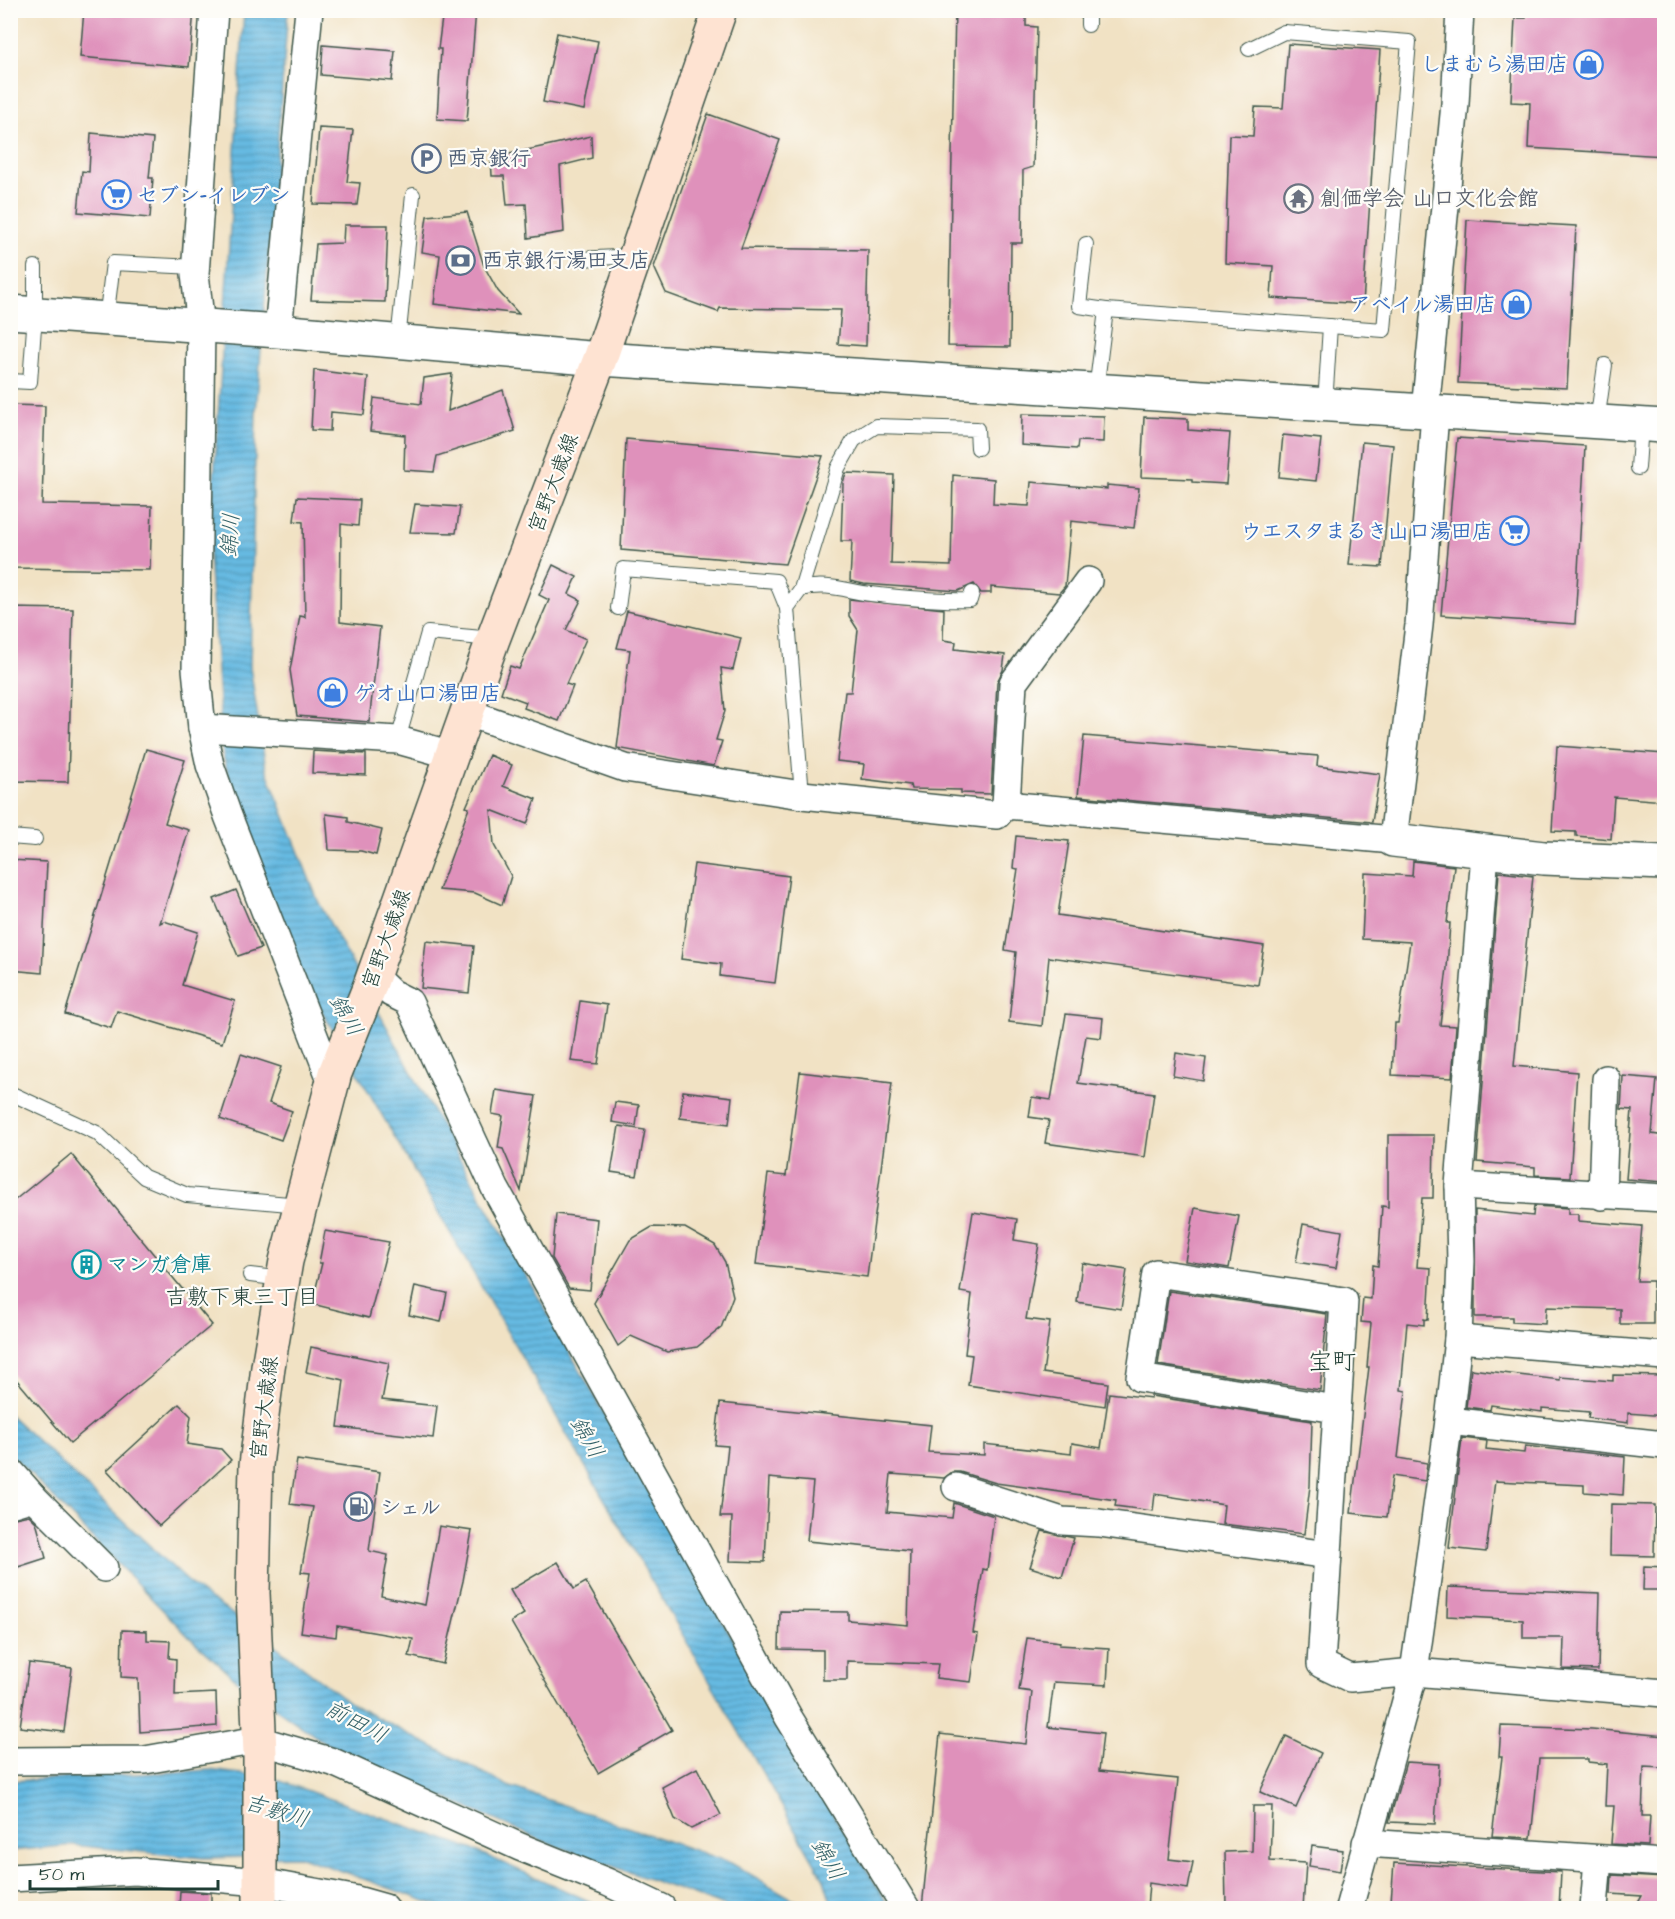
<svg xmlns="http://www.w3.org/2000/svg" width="1675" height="1919" viewBox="0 0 1675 1919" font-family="'Architects Daughter','Klee One',sans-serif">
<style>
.water{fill:url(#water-rules);stroke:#427c8b;stroke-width:1.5}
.building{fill:#df91bb}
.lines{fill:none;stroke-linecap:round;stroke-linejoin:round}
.service-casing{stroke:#3e564a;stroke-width:16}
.minor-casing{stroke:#3e564a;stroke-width:30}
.tertiary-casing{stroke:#3e564a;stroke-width:36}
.secondary-casing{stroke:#3e564a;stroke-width:36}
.service{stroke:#fff;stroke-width:14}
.minor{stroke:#fff;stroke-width:27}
.tertiary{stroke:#fff;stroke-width:33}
.secondary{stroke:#fee3d2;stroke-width:33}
.labels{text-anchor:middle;stroke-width:4.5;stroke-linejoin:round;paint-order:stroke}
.shop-label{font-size:21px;font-weight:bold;fill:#366cbe;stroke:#fdfcf7;text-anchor:end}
.service-label{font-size:21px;font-weight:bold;fill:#4e5e75;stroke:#fdfcf7;text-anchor:start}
.worship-label{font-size:21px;font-weight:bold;fill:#5b616d;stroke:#fdfcf7;text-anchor:start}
.street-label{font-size:21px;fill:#1f3d34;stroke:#fdfcf7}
.culture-label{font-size:21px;font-weight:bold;fill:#0d838f;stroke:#fdfcf7;text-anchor:start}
.water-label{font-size:22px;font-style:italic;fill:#346268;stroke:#fdfcf7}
.neighbourhood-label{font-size:22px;fill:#1f3d34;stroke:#fdfcf7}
.quarter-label{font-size:24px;fill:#1f3d34;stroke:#fdfcf7}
</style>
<defs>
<pattern id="water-rules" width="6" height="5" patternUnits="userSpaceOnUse" patternTransform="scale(1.5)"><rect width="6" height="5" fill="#66bae2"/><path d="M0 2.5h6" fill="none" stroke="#5398b8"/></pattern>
</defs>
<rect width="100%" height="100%" fill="#fdfcf7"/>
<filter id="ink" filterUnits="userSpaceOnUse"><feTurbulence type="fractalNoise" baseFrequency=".0167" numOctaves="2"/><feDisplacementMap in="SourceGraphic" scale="12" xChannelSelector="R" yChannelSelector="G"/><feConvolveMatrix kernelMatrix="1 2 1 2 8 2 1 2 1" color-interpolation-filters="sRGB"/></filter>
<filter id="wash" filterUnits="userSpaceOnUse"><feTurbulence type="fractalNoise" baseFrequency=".008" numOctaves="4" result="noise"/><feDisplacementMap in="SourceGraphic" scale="24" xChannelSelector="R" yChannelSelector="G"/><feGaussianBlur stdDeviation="1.35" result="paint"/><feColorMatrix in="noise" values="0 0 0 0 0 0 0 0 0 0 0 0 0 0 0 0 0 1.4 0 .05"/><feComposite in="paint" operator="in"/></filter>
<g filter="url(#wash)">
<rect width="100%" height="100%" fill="#f1e2c4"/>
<g class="water">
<polygon points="244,11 288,11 256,412 250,667 266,769 318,901 436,1117 816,1786 890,1908 833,1908 824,1879 305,982 246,838 223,756 209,556"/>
<polygon points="10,1415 197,1590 247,1624 353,1705 508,1786 731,1863 808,1908 730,1908 548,1843 335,1750 241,1684 189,1637 11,1454"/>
<polygon points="209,1770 272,1778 469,1848 605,1908 445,1908 299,1856 204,1858 72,1845 11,1851 11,1781"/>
</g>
<g id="blocks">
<g class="building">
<polygon points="84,10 194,10 189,67 80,57"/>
<polygon points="443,10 476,10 467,121 437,119 441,49 438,49"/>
<polygon points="955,10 1026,10 1026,26 1037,27 1033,167 1023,170 1022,243 1011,243 1010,347 948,346"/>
<polygon points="1526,10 1665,10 1665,156 1528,148 1530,103 1511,102 1515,18 1526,18"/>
<polygon points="557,33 598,41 584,110 543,102"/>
<polygon points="1288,44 1380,50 1363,304 1271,298 1273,266 1225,263 1229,135 1253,136 1255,107 1283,108"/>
<polygon points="323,45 395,51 392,81 321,75"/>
<polygon points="708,114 780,140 741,248 868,250 866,346 838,344 841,310 720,308 718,312 666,293 654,267"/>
<polygon points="319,128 353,130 347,182 360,183 357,205 313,204"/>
<polygon points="91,133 153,139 149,178 153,178 150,218 78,212 82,171 89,172"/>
<polygon points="591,136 592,158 560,166 564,232 528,238 526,204 507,205 504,176 492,176 491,158"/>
<polygon points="467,212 484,266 498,291 519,314 434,304 440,255 422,252 427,216"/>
<polygon points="1467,220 1576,226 1567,388 1458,383"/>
<polygon points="344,225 388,225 385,302 311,300 316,244 343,243"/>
<polygon points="314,370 368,377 364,415 331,412 330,431 311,430"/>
<polygon points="452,374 448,411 503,390 515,431 437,456 434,472 404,470 405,435 370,431 374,398 421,404 424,378"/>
<polygon points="10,405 45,406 42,504 152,506 150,570 10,568"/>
<polygon points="1022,414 1104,416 1103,442 1078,441 1077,449 1021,445"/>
<polygon points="1144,417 1188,419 1188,430 1230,433 1226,484 1192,482 1192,479 1141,477"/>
<polygon points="1283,435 1321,439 1316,481 1279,477"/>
<polygon points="1457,438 1585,446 1575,624 1441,615"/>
<polygon points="626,439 823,456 785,564 621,550"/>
<polygon points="1362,442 1393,445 1382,567 1349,565"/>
<polygon points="846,473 894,475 891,564 951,566 953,475 994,479 993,504 1029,506 1031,482 1107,489 1107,485 1139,488 1134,528 1071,521 1065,586 1059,593 991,587 991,593 981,593 974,584 958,591 864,584 850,581 852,541 841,541 843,483"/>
<polygon points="297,497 360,500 358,526 341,524 340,622 380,627 369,722 297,716 290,670 300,616 305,617 303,522 294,521"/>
<polygon points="415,504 460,507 456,533 410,532"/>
<polygon points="553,565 577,577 569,594 581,600 566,630 586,639 566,684 573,686 559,721 524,708 526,702 501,693 510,666 519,669 549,600 539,595"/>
<polygon points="849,599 944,609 943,640 956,642 955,649 1005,655 1003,670 997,682 991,794 961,793 961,790 911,789 910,785 862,779 864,764 837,761 845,692 851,692 858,630 849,616"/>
<polygon points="10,608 73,609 68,782 10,781"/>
<polygon points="627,611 741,638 733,670 721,668 725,711 716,740 722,741 714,766 617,748 630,650 617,648"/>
<polygon points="1084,736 1318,756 1317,766 1380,774 1372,822 1078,796"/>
<polygon points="1557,746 1665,754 1665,801 1614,797 1611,839 1576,836 1576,832 1552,831"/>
<polygon points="146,749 185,760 165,823 189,830 160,923 164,921 198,932 182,985 235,1001 222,1043 117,1011 111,1028 65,1014"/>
<polygon points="313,751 366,754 366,775 312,773"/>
<polygon points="489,755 512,765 503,786 536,799 527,824 491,810 494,845 511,876 502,905 475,893 439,890 469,808 466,807"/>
<polygon points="326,814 348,817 348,822 382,830 376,855 361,851 329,850"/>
<polygon points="1016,836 1069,841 1058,915 1264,946 1258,985 1049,957 1042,1026 1009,1022 1016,952 1005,950 1018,869 1013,868"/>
<polygon points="10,860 47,862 42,973 10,970"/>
<polygon points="1413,861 1454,866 1447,923 1450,923 1447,968 1440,1025 1456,1026 1452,1078 1392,1075 1395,1023 1398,1023 1410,942 1362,939 1365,873 1412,876"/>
<polygon points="694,864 789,876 775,983 720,976 721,964 681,959"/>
<polygon points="1499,872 1533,876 1514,1066 1577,1072 1570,1177 1535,1175 1535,1167 1477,1162"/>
<polygon points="236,890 261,948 238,956 214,899"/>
<polygon points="426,941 474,946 469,993 421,988"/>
<polygon points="580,1001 607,1005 598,1064 571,1061"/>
<polygon points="1066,1014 1103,1018 1101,1038 1086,1036 1078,1083 1154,1093 1145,1157 1045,1143 1049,1120 1029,1117 1032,1097 1051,1100"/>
<polygon points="1176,1053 1206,1058 1203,1081 1173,1076"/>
<polygon points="241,1054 281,1067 269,1103 292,1111 281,1140 220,1119"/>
<polygon points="800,1072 892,1083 867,1277 756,1264 768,1174 786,1176"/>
<polygon points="1623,1076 1657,1079 1652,1134 1665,1136 1665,1182 1626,1179 1632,1110 1621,1109"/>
<polygon points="496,1090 536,1096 521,1191 503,1149 498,1148 503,1116 492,1114"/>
<polygon points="683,1091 732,1097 729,1124 680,1118"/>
<polygon points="615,1102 639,1105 636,1126 612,1122"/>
<polygon points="619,1126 645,1130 637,1176 611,1172"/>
<polygon points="1388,1135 1434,1135 1433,1198 1422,1198 1417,1267 1431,1268 1428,1320 1424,1319 1424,1325 1407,1323 1401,1390 1406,1391 1398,1458 1427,1463 1425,1481 1392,1476 1387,1517 1351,1513 1369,1367 1367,1367 1371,1323 1361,1322 1363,1298 1371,1299 1373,1265 1378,1266 1382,1206 1388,1207"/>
<polygon points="71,1154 212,1325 70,1443 10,1372 10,1204"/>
<polygon points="1534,1206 1568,1208 1568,1214 1578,1214 1578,1221 1642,1226 1637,1281 1653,1281 1653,1324 1620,1324 1620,1309 1546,1307 1545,1324 1512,1322 1512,1317 1475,1317 1475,1210 1533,1216"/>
<polygon points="1195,1208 1239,1216 1229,1268 1185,1261"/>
<polygon points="973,1212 1017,1219 1014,1240 1039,1244 1026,1319 1050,1322 1043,1373 1108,1383 1105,1406 968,1385 972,1355 965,1354 972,1294 960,1292"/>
<polygon points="556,1214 597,1219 590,1290 569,1288 552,1258"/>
<polygon points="1303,1224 1342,1231 1336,1268 1296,1262"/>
<polygon points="652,1227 685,1228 715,1245 725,1262 733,1296 721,1328 697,1347 667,1352 631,1336 618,1346 594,1303 630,1240"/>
<polygon points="325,1231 389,1242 369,1318 312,1304 322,1263 319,1263"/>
<polygon points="1082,1263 1127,1270 1121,1309 1077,1302"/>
<polygon points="415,1286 447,1293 441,1322 409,1315"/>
<polygon points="1169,1291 1327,1314 1320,1390 1158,1365"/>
<polygon points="311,1347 389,1363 382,1400 437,1406 433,1438 338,1427 344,1380 306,1372"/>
<polygon points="1471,1369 1560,1380 1560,1377 1613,1381 1613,1375 1665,1376 1665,1416 1628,1413 1628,1423 1588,1418 1589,1412 1542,1408 1542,1412 1491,1405 1490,1410 1466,1407"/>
<polygon points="1109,1393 1151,1398 1151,1396 1312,1421 1310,1486 1304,1534 1222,1524 1224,1505 1155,1494 1153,1511 1115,1506 1116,1500 996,1483 960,1472 952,1472 944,1478 891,1474 887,1512 952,1518 954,1503 994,1516 987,1570 983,1569 973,1633 978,1634 971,1682 936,1678 938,1664 847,1661 847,1680 823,1680 823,1650 779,1649 780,1611 848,1612 848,1620 908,1625 910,1551 807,1541 813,1482 769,1478 765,1562 730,1561 732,1517 720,1517 728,1446 715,1445 720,1403 931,1425 928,1452 984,1455 984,1444 1071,1454 1072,1443 1101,1448"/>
<polygon points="179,1404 191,1416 187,1444 221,1449 231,1460 159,1526 107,1470"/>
<polygon points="1462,1438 1487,1441 1486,1449 1524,1453 1525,1446 1625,1457 1623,1495 1584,1492 1584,1485 1495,1481 1486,1552 1449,1548"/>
<polygon points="297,1460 380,1472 369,1551 388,1555 381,1596 425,1605 439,1526 472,1531 463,1581 443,1664 409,1656 413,1639 337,1626 336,1637 301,1632 310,1573 301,1572 313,1507 290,1504"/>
<polygon points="1611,1504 1655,1505 1654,1556 1610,1555"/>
<polygon points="29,1515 36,1522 46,1558 18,1567 10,1540 10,1519"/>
<polygon points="1042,1531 1074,1538 1062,1577 1030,1567"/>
<polygon points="558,1562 574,1589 586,1582 672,1730 598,1773 511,1622 524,1614 510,1590"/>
<polygon points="1644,1566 1665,1567 1665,1590 1643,1590"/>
<polygon points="1448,1587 1600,1593 1598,1670 1563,1669 1564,1638 1523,1638 1523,1620 1447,1616"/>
<polygon points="122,1630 147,1631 147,1640 170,1641 169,1658 176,1659 175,1695 216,1693 217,1726 140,1732 138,1678 121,1677"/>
<polygon points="1027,1638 1060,1642 1059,1645 1109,1648 1107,1685 1054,1682 1048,1727 1103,1733 1099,1771 1178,1779 1169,1859 1193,1862 1188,1889 1149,1883 1147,1908 922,1908 940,1734 1026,1744 1032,1692 1019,1690"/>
<polygon points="29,1663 72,1668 64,1732 20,1727"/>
<polygon points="1501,1726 1592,1729 1665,1736 1665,1768 1644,1767 1642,1816 1650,1816 1648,1846 1611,1844 1614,1806 1605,1806 1607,1764 1588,1762 1588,1759 1539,1759 1531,1838 1492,1836 1502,1757 1499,1757"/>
<polygon points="1286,1736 1321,1753 1296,1808 1260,1792"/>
<polygon points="1406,1762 1439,1764 1435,1824 1389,1822"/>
<polygon points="697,1768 721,1815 691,1829 675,1819 662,1787"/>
<polygon points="1253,1806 1272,1806 1270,1861 1306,1863 1303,1908 1226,1908 1225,1852 1252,1851"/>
<polygon points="1312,1846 1343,1850 1340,1871 1309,1866"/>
<polygon points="1394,1863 1561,1872 1559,1908 1391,1902"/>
<polygon points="1612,1875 1665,1878 1665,1908 1635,1908 1642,1896 1611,1894"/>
<polygon points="180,1891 211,1893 211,1908 179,1908"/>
</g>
</g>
</g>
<g filter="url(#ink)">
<use href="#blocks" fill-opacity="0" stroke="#3e564a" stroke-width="1.5"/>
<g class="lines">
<defs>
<g id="service">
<polyline points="1088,25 1088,10"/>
<polyline points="1086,244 1079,306 1106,310 1096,391"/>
<polyline points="579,259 634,256"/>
<polyline points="1106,310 1384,330 1409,42 1284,32 1249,49"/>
<polyline points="106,320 113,263 195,267"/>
<polyline points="398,341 413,195"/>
<polyline points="10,381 30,382 35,314 35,267"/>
<polyline points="1325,405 1330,326"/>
<polyline points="1597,422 1605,365"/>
<polyline points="1638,468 1641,425"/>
<path d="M801 589C825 582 847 591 871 594 904 598 938 601 970 600L972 593"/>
<polyline points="618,608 623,569 776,581 787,608"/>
<polyline points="398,740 428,633 493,639"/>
<polyline points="802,795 787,608 801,589 838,468 854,440 876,426 977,429 978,448"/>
<polyline points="10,837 35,839"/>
<polyline points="10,1093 97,1133 144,1177 187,1195 300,1205"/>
<polyline points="250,1275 283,1279"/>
</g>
<g id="minor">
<polyline points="214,10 195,274 201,327 196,669 202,728 210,765 228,816 332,1082"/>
<polyline points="278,331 309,10"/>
<polyline points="1425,411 1455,104 1460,10"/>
<polyline points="466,712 625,768 802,795 997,815 1006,805 1393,840 1419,625 1435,413"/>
<polyline points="202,728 398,740 452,755"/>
<polyline points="1006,805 1013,683 1088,581"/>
<polyline points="373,976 391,993 409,1002 495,1188 789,1718 906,1908"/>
<polyline points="1459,1186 1664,1198"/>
<polyline points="1602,1196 1606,1079"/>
<polyline points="1458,1339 1664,1356"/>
<polyline points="1336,1409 1140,1378 1156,1273 1344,1301 1321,1664 1350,1678 1414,1672 1664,1693"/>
<polyline points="1449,1421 1664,1445"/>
<polyline points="10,1471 33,1497 10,1504"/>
<polyline points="956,1487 1062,1521 1099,1523 1328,1555"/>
<polyline points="33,1497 104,1568"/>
<polyline points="10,1761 145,1760 258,1740 333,1762 520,1847 607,1882 662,1908"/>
<polyline points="1366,1843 1664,1863"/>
<polyline points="10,1878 135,1871 260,1882 353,1899 385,1908"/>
<polyline points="1349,1908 1414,1672 1449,1421 1458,1339 1461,1261 1459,1186 1485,853"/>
<polyline points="1594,1908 1598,1859"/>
</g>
<g id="tertiary">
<polyline points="10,312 278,331 600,359 1664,426"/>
<polyline points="1393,840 1544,858 1664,863"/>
</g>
<polyline id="secondary" points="260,1908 260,1753 253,1593 256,1465 268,1367 286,1261 335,1073 369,988 493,639 600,359 720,10"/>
</defs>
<use href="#service" class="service-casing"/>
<use href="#minor" class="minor-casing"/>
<use href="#tertiary" class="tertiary-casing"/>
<use href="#secondary" class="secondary-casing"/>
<use href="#service" class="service"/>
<use href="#minor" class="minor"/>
<use href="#tertiary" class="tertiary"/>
<use href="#secondary" class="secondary"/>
</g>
</g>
<defs>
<symbol id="shop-ring" viewBox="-11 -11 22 22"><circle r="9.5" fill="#fdfcf7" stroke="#3f7fe0" stroke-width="1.5"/><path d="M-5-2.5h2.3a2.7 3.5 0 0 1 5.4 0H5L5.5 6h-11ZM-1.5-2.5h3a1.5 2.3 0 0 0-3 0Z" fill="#3f7fe0"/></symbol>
<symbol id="parking-ring" viewBox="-11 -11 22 22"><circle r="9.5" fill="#fdfcf7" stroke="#5c6f8a" stroke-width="1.5"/><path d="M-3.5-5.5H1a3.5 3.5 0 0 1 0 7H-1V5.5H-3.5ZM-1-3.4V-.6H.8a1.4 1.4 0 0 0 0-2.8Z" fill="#5c6f8a"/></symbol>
<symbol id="supermarket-ring" viewBox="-11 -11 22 22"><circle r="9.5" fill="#fdfcf7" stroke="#3f7fe0" stroke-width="1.5"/><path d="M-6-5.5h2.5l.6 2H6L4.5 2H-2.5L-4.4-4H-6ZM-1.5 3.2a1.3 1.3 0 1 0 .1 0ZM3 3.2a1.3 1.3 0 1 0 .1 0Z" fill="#3f7fe0"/></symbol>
<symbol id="temple-ring" viewBox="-11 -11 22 22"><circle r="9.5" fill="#fdfcf7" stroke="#6b7280" stroke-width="1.5"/><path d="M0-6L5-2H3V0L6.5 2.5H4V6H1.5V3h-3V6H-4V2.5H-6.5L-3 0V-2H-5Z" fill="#6b7280"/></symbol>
<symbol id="bank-ring" viewBox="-11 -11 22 22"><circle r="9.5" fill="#fdfcf7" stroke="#5c6f8a" stroke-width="1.5"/><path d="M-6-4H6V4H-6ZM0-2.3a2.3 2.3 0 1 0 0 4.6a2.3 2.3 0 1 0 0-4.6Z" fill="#5c6f8a"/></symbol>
<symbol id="building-ring" viewBox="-11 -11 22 22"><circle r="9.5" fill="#fdfcf7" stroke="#0f9aa8" stroke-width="1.5"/><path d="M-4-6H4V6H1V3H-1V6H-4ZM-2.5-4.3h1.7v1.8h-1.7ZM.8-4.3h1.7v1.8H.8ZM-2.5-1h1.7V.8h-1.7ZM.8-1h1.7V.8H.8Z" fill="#0f9aa8"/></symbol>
<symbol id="fuel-ring" viewBox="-11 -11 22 22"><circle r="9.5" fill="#fdfcf7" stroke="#5c6f8a" stroke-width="1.5"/><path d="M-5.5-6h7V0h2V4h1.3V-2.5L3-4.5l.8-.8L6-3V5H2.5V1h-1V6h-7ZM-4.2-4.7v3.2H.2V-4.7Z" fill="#5c6f8a"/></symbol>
</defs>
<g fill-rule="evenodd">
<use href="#shop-ring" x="1572" y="48" width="33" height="33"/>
<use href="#parking-ring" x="410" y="142" width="33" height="33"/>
<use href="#supermarket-ring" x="100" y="178" width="33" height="33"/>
<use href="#temple-ring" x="1282" y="182" width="33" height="33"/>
<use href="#bank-ring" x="444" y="244" width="33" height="33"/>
<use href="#shop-ring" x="1500" y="288" width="33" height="33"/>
<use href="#supermarket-ring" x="1498" y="514" width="33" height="33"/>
<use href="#shop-ring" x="316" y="676" width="33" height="33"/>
<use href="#building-ring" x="70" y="1248" width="33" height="33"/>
<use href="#fuel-ring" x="342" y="1490" width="33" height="33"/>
</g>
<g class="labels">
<g class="shop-label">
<text x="1568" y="71">しまむら湯田店</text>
<text x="137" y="202" text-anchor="start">セブン-イレブン</text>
<text x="1496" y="311">アベイル湯田店</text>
<text x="1493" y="538">ウエスタまるき山口湯田店</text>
<text x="354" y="700" text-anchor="start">ゲオ山口湯田店</text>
</g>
<g class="service-label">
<text x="447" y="165">西京銀行</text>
<text x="482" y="267">西京銀行湯田支店</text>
<text x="380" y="1514">シェル</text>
</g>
<g class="worship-label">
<text x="1320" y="205">創価学会 山口文化会館</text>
</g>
<g class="street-label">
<text transform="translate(553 483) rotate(-69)" y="7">宮野大歳線</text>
<text transform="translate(386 939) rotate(-70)" y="7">宮野大歳線</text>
<text transform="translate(264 1408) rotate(-83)" y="7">宮野大歳線</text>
</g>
<g class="culture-label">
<text x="107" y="1271">マンガ倉庫</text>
</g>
<g class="water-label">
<text transform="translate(229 535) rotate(-86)" y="8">錦川</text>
<text transform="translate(347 1015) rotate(60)" y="8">錦川</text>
<text transform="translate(588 1437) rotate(60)" y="8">錦川</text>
<text transform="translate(357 1721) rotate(28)" y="8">前田川</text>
<text transform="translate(277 1810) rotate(17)" y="8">吉敷川</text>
<text transform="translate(829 1859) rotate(60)" y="8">錦川</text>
</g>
<g class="neighbourhood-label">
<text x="242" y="1304">吉敷下東三丁目</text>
</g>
<g class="quarter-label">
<text x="1332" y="1369">宝町</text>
</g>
</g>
<rect width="1675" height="1919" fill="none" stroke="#fdfcf7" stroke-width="36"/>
<path d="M30 1880v9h188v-9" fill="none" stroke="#1f3d34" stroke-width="3"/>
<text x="39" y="1880" font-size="18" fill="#1f3d34" stroke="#fdfcf7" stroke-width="4.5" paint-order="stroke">50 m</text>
</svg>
